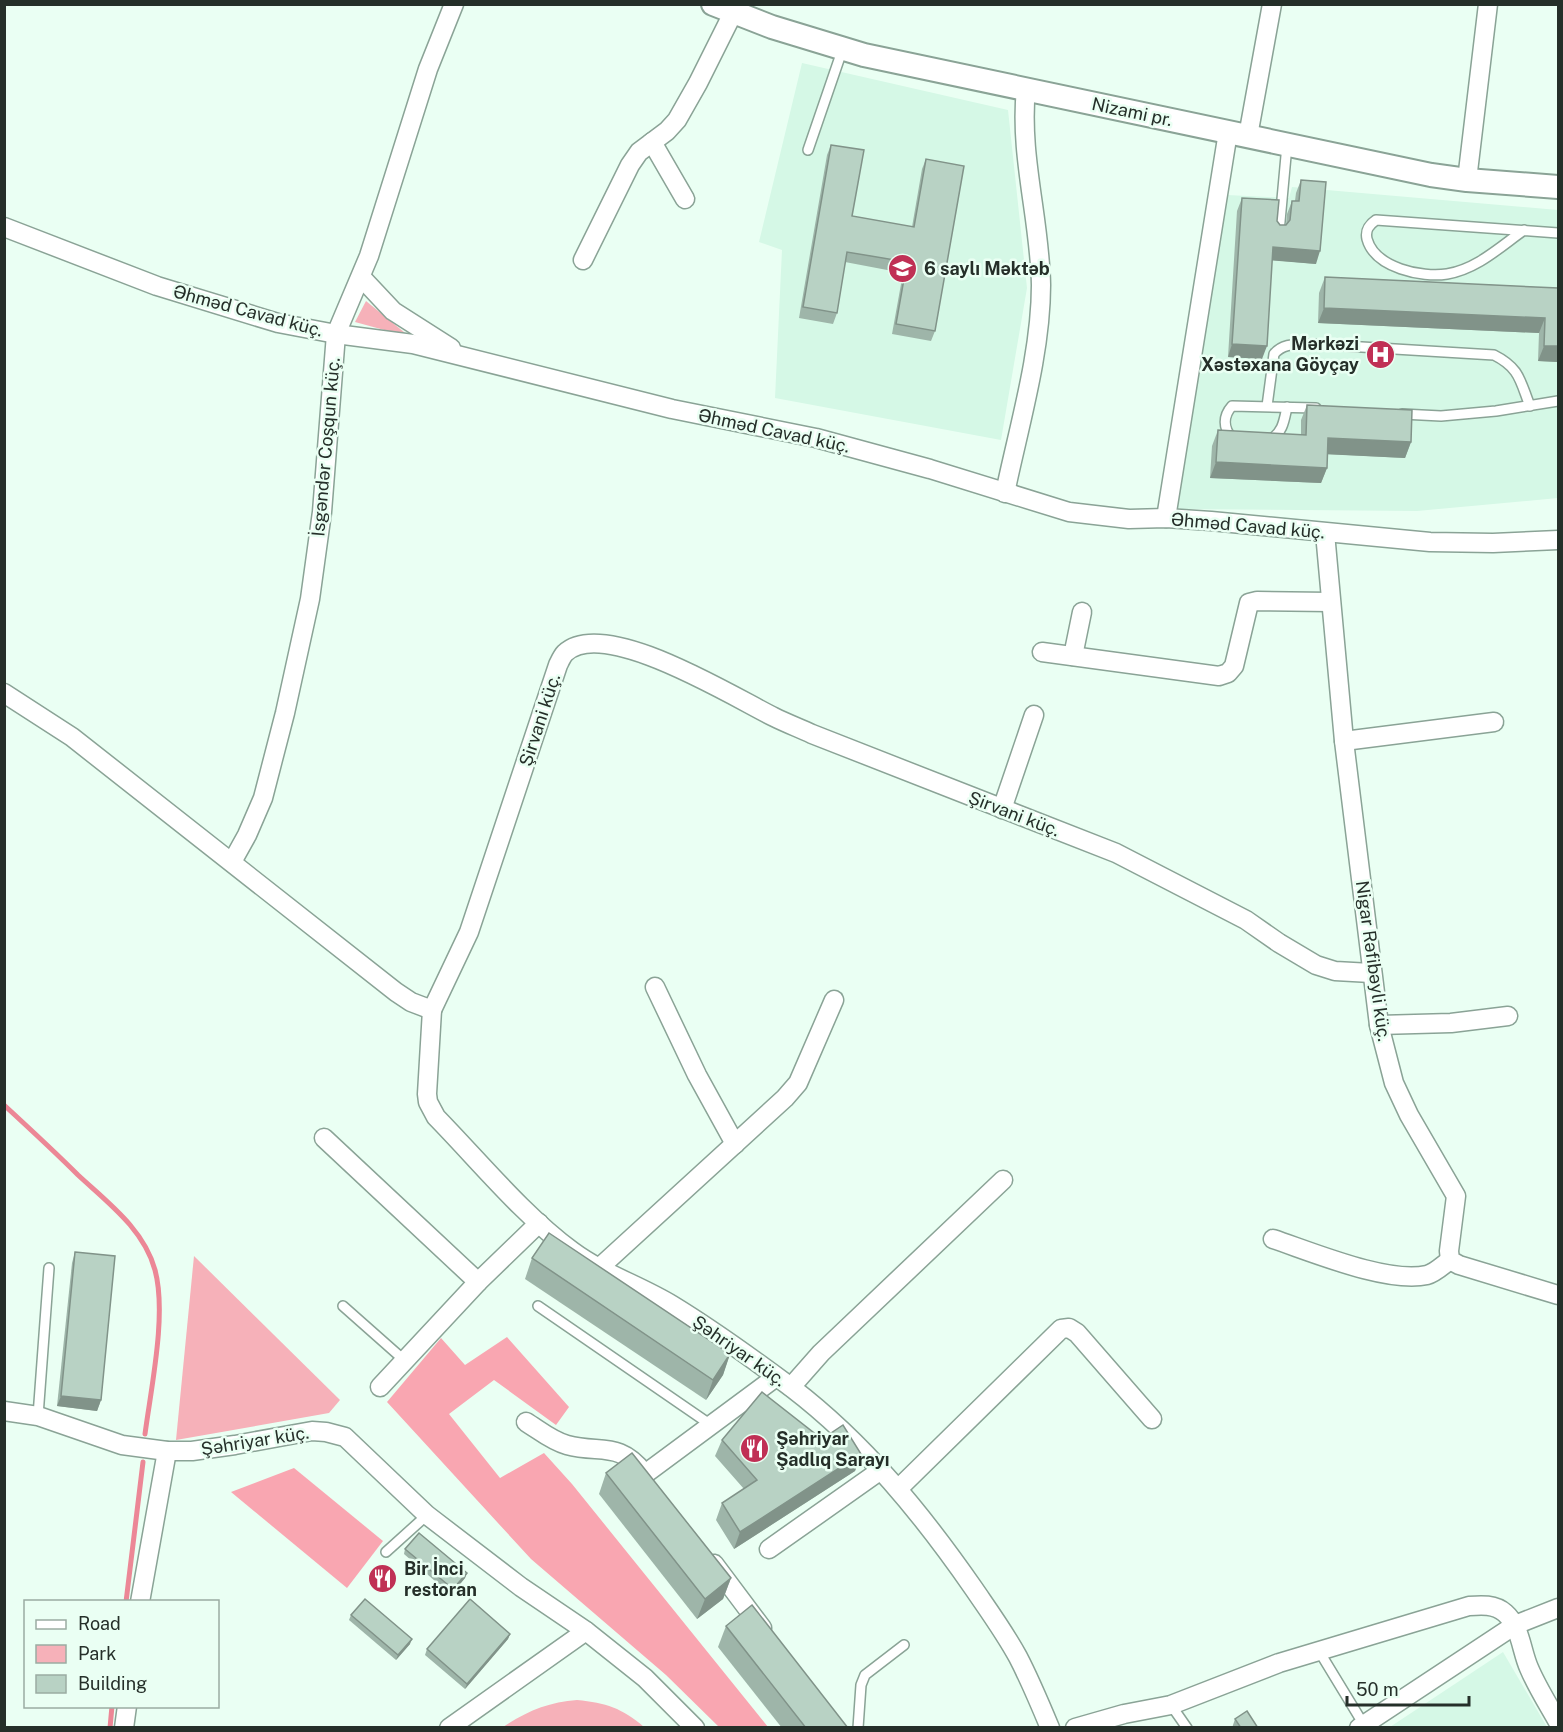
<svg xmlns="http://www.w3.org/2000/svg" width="1563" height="1732" viewBox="0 0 1563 1732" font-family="'Public Sans',sans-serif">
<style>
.built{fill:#d5f8e6}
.green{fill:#f6b1b9}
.forest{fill:#f9a6b1}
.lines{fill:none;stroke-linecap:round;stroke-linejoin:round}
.stream{stroke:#ec8796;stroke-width:5}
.service-casing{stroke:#8aa396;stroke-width:12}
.minor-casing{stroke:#8aa396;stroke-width:21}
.tertiary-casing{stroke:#8aa396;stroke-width:26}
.service{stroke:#fff;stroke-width:9}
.minor{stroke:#fff;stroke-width:18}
.tertiary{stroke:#fff;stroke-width:22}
.wall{fill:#9eb5a9}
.shaded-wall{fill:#819389}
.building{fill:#b8d2c4;stroke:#819389;stroke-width:1.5}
.labels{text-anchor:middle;stroke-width:5;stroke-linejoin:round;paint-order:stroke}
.street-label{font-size:18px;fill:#252f29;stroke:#eafff3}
.poi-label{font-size:18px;font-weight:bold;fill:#252f29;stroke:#eafff3;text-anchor:start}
</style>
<rect width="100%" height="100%" fill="#eafff3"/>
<g class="built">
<polygon points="802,63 1008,110 1027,288 1001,440 775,398 782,250 759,242"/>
<polygon points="1292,187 1558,210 1558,498 1417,511 1177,509 1227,195 1289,198"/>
<polygon points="1503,1652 1547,1727 1390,1727"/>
</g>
<g class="green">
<polygon points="366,301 410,337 355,322"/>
<polygon points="194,1256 340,1400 329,1413 176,1440"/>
<path d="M577 1700C606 1703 622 1708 644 1727H503C527 1711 549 1702 577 1700Z"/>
</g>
<g class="forest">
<polygon points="507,1337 569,1407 556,1425 494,1380 449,1414 500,1478 544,1453 572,1484 768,1727 719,1727 666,1675 531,1559 387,1402 441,1338 465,1365"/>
<polygon points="294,1468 383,1541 347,1588 231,1492"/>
</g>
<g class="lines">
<g class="stream">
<path d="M4 1105C29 1128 54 1151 78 1175 107 1202 144 1229 155 1270 167 1314 151 1388 145 1434"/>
<polyline points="126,1602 143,1462"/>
<polyline points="110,1728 112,1706"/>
</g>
<defs>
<g id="service">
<polyline points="808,150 843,48"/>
<path d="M1524 230C1500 247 1477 269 1447 274 1422 278 1375 268 1367 239 1365 230 1369 225 1376 220L1558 233"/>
<polyline points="1279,232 1287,145"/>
<path d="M1267 406 1274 354C1284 342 1298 345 1312 344L1494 355C1520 368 1520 381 1530 406"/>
<polyline points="1402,414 1441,416 1496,411 1558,401"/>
<path d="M1236 438H1232C1223 428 1223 416 1232 406L1316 408"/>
<path d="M1270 440C1283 432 1284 421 1287 407"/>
<polyline points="343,1306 404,1360"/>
<polyline points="538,1306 711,1425"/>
<polyline points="38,1416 49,1268"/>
<polyline points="386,1552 427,1515"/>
<polyline points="1319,1651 1364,1725"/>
<polyline points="1171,1705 1187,1728"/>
<polyline points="858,1728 861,1685 865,1675 904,1645"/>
</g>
<g id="minor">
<polyline points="1248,136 1272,4"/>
<polyline points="652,142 685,199"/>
<polyline points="1467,180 1488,4"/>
<polyline points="4,227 157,286 278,323 336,334 413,344 672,409 816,438 930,469 1069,512 1129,519 1166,518 1211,521 1430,542 1493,543 1558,540"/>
<polyline points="583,260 630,165 639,152 667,131 677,120 698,83 733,13"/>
<polyline points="361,277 393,311 451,348"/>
<path d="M1005 493C1019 426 1041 353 1041 285 1040 219 1019 155 1026 89"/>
<polyline points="1166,518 1228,132"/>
<polyline points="1325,533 1344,741 1379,1025 1394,1083 1409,1115 1456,1196 1449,1251 1450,1260 1459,1265 1558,1295"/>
<polyline points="1042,652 1219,676 1228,673 1234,666 1249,603 1257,601 1330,602"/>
<polyline points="1073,656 1082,612"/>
<path d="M4 693 72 737 396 992 411 1002 432 1010 469 932 558 665C560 661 562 656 565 653 604 616 735 698 774 717 786 723 799 728 812 734L1116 853 1246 920 1279 943 1316 965 1335 971 1371 973"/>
<polyline points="1344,741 1494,722"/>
<polyline points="1002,809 1034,715"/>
<polyline points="232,862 247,835 263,798 285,713 310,599 322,512 336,334 369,256 428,69 454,4"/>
<polyline points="655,987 697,1075 735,1144"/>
<path d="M432 1010 427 1094 428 1102 436 1117C479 1161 523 1215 572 1251 603 1274 639 1285 672 1305 713 1330 753 1359 792 1388 864 1443 922 1514 974 1589 989 1611 1005 1633 1018 1657 1030 1680 1040 1704 1050 1728"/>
<polyline points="1379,1025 1451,1023 1508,1016"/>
<polyline points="324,1138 478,1282"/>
<path d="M1273 1239C1312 1252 1388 1284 1427 1275 1435 1273 1443 1265 1450 1260"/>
<polyline points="598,1269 785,1098 798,1083 834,1000"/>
<polyline points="380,1387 478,1282 539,1223"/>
<polyline points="791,1387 821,1353 1003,1180"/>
<polyline points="4,1411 38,1416 122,1445 167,1451 192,1451 235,1445 312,1431 326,1432 345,1437 427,1515 521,1587 586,1631 645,1678 695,1728"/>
<path d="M526 1422C539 1430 552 1441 567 1445 601 1454 619 1441 644 1473"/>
<polyline points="645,1474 776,1377"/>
<polyline points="899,1488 1061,1329 1069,1328 1077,1333 1152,1419"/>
<polyline points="769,1549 881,1470"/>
<polyline points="714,1564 762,1628"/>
<polyline points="140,1602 167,1451"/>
<polyline points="124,1728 127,1706"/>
<polyline points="449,1728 586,1631"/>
<path d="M1075 1728 1124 1714 1171 1705 1279 1663 1469 1606C1481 1605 1495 1604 1505 1613 1521 1627 1521 1650 1529 1668 1537 1687 1548 1704 1558 1722"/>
<polyline points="1359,1728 1515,1625 1558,1608"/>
</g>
<polyline id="tertiary" points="713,4 772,27 864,55 1431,175 1467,180 1558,187"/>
</defs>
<use href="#service" class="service-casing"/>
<use href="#minor" class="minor-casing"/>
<use href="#tertiary" class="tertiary-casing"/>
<use href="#service" class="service"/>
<use href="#minor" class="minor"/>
<use href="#tertiary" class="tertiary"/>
</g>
<g class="wall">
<polygon points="831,145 852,216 912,227 922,169 926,159 935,331 931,341 892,334 903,273 845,262 837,313 833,324 799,318 827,155"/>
<polygon points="1301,180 1316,264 1272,260 1262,359 1228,357 1237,211 1242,198 1277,221 1280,225 1286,225 1287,214 1292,201 1295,201 1296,193"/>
<polygon points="1325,277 1558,288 1558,362 1538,361 1539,333 1318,323 1319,293"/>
<polygon points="1307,405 1411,442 1405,458 1327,454 1327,468 1321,483 1210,478 1212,446 1218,430 1301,435 1301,420"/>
<polygon points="75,1252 101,1400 97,1411 57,1406 72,1263"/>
<polygon points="532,1258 730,1354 723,1375 706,1400 525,1279"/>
<polygon points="822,1439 861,1454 855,1471 734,1549 716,1520 722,1503 744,1489 715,1456 722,1440"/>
<polygon points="606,1473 731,1578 723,1599 697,1619 599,1494"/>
<polygon points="405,1549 467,1573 465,1578 451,1595 404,1554"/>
<polygon points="351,1615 410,1644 396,1660 349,1620"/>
<polygon points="726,1626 848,1728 782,1728 718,1647"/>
<polygon points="510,1634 508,1639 465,1689 425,1655 427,1649"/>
<polygon points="1235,1719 1258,1728 1232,1728"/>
</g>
<g class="shaded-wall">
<polygon points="1273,247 1320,251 1316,264 1268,260"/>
<polygon points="1324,308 1545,318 1539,333 1318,323"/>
<polygon points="1232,344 1267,346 1262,359 1228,357"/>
<polygon points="1544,346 1558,346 1558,362 1538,361"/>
<polygon points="1328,438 1411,442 1405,458 1322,454"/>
<polygon points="1216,462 1327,468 1321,483 1210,478"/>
<polygon points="730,1354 723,1375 706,1400 713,1380"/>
<polygon points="61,1396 101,1400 97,1411 57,1406"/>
<polygon points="861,1454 855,1471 734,1549 740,1532"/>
<polygon points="467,1573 465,1578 451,1595 453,1589"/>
<polygon points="731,1578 723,1599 697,1619 705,1599"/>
<polygon points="510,1634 508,1639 465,1689 467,1684"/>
<polygon points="412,1639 410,1644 396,1660 398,1655"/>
</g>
<g class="building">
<polygon points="831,145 864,150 852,216 914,227 926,159 964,166 935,331 896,324 907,262 847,252 837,313 803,307"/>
<polygon points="1301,180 1326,182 1320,251 1273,247 1267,346 1232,344 1242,198 1279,200 1277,221 1280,225 1286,225 1290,220 1292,201 1299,201"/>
<polygon points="1325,277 1558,288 1558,346 1544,346 1545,318 1324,308"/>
<polygon points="1307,405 1412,410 1411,442 1328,438 1327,468 1216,462 1218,430 1306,435"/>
<polygon points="549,1233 730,1354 713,1380 532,1258"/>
<polygon points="75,1252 115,1256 101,1400 61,1396"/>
<polygon points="762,1392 822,1439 843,1425 861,1454 740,1532 722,1503 757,1480 722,1440"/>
<polygon points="632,1453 731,1578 705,1599 606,1473"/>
<polygon points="419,1533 467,1573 453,1589 405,1549"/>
<polygon points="365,1599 412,1639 398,1655 351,1615"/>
<polygon points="470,1599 510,1634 467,1684 427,1649"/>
<polygon points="752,1605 848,1728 806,1728 726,1626"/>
<polygon points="1247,1711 1258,1728 1241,1728 1235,1719"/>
</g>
<defs>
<symbol id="school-disc" viewBox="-11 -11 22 22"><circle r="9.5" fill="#c03055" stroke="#eafff3"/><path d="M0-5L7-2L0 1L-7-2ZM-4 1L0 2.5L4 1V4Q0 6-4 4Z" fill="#fff"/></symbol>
<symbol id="hospital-disc" viewBox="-11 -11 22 22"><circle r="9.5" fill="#c03055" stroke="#eafff3"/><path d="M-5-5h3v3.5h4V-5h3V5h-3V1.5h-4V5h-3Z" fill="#fff"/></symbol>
<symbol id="restaurant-disc" viewBox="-11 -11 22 22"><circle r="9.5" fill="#c03055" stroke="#eafff3"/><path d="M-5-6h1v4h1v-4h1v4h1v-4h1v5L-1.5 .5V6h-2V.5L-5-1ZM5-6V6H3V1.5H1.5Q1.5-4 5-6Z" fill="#fff"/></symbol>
</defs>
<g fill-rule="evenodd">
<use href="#school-disc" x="886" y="252" width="33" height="33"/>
<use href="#hospital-disc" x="1364" y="338" width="33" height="33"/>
<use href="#restaurant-disc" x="738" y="1432" width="33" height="33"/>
<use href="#restaurant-disc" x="366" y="1562" width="33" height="33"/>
</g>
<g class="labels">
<g class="street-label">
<text transform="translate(1132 112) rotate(12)" y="6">Nizami pr.</text>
<text transform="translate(248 311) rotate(15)" y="6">Əhməd Cavad küç.</text>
<text transform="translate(774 431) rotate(12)" y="6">Əhməd Cavad küç.</text>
<text transform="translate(326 447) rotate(-85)" y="6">İsgəndər Coşqun küç.</text>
<text transform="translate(1248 526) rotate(5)" y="6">Əhməd Cavad küç.</text>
<text transform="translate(540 720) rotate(-72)" y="6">Şirvani küç.</text>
<text transform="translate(1014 814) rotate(21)" y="6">Şirvani küç.</text>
<text transform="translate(1373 961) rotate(82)" y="6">Nigar Rəfibəyli küç.</text>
<text transform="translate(739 1351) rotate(35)" y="6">Şəhriyar küç.</text>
<text transform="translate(255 1441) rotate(-9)" y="6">Şəhriyar küç.</text>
</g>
<g class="poi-label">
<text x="924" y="275">6 saylı Məktəb</text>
<text x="1359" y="350" text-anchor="end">Mərkəzi<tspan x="1359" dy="21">Xəstəxana Göyçay</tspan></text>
<text x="776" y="1445">Şəhriyar<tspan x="776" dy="21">Şadlıq Sarayı</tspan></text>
<text x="404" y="1575">Bir İnci<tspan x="404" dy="21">restoran</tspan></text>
</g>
</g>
<rect width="1563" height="1732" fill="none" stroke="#252f29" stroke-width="12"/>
<rect x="24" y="1600" width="195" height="108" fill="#eafff3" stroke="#9baca2" stroke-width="1.5"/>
<rect x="36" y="1620" width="30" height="9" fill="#ffffff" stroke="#9baca2" stroke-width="1.5"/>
<text x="78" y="1630" font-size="18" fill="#252f29">Road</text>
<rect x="36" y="1645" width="30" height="18" fill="#f6b1b9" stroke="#9baca2" stroke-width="1.5"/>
<text x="78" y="1660" font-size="18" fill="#252f29">Park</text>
<rect x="36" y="1675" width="30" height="18" fill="#b8d2c4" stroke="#9baca2" stroke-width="1.5"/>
<text x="78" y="1690" font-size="18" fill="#252f29">Building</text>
<path d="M1347 1696v9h122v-9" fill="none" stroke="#252f29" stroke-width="3"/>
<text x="1356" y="1696" font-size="18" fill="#252f29" stroke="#eafff3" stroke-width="4.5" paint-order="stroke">50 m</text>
</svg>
